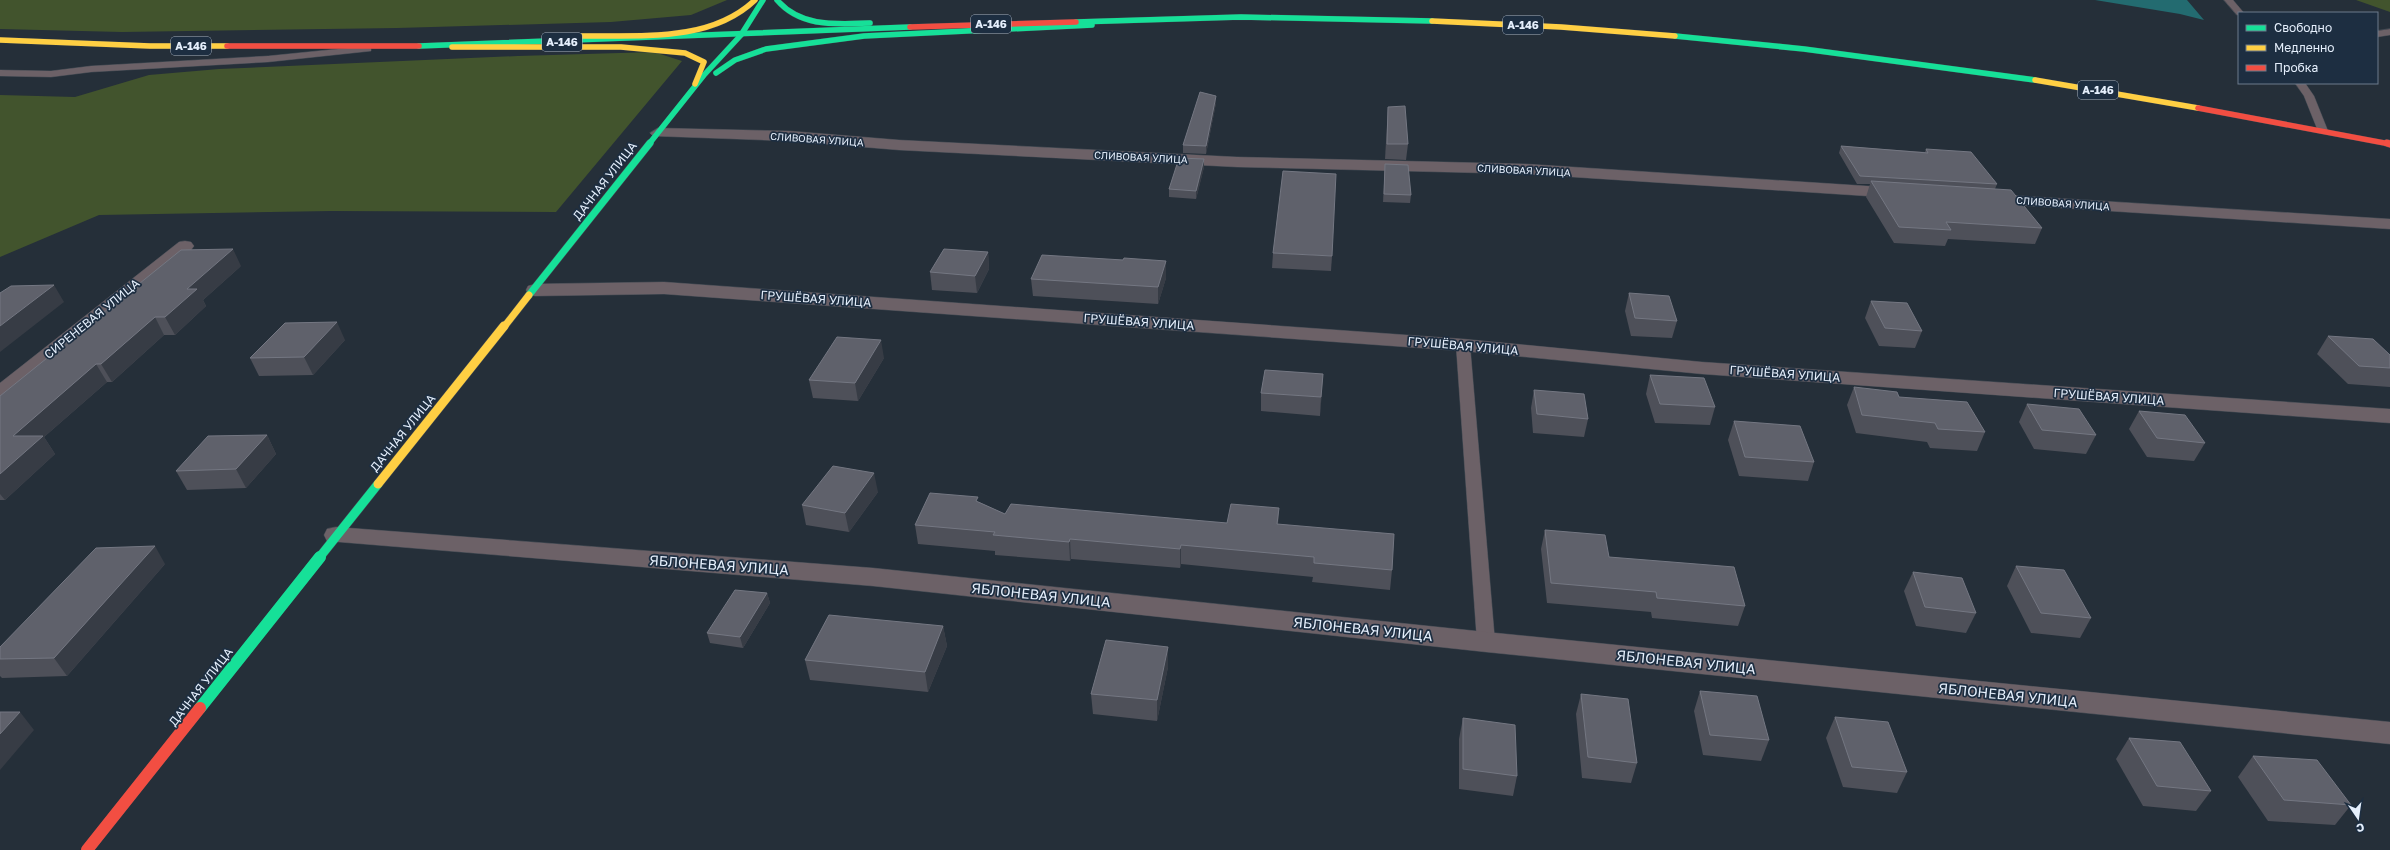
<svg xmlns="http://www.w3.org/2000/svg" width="2390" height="850" viewBox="0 0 2390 850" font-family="'Golos Text',sans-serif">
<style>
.green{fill:#42542d}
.water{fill:#236b70}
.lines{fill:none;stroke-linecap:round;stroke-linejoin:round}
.lane-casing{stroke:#424a53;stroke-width:1}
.street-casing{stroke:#424a53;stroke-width:1}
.fast-far3-casing{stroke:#424a53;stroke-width:6}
.fast-far2-casing{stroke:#424a53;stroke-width:8}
.fast-far1-casing{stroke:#424a53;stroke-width:10}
.fast-casing{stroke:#424a53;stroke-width:12}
.slow-far2-casing{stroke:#424a53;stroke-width:6}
.slow-far1-casing{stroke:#424a53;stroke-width:8}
.slow-casing{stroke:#424a53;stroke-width:10}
.jam-far2-casing{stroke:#424a53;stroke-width:6}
.jam-far1-casing{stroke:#424a53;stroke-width:8}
.jam-casing{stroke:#424a53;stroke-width:12}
.lane{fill:#6c6167;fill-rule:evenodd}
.street{fill:#6c6167;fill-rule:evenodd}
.fast-far3{stroke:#16e098;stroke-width:5.5}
.fast-far2{stroke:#16e098;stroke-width:7}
.fast-far1{stroke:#16e098;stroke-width:9}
.fast{stroke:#16e098;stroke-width:12}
.slow-far2{stroke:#ffcf43;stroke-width:5.5}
.slow-far1{stroke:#ffcf43;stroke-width:7}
.slow{stroke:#ffcf43;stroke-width:9}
.jam-far2{stroke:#f24e42;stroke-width:5.5}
.jam-far1{stroke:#f24e42;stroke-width:7}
.jam{stroke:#f24e42;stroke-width:12}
.wall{fill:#4e5059}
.shaded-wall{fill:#373c45}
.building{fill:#5f616b;stroke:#747782}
.labels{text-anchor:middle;stroke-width:3.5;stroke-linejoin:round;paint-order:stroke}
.far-street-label{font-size:10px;fill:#e5effc;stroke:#1d2e41}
.shield{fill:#1d2e41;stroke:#a9b5c4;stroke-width:1}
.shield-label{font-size:11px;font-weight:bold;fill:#e5effc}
.street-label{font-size:12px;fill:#e5effc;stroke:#1d2e41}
.near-street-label{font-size:14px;fill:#e5effc;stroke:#1d2e41}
</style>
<rect width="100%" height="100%" fill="#252f39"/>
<g class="green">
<polygon points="0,0 727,0 691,15 611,22 397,28 122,32 0,29"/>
<polygon points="2356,0 2390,0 2390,12"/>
<polygon points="654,52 682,61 556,212 331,211 99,215 0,257 0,95 75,97 149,75 219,69 518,56"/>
</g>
<polygon class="water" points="2095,0 2187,0 2204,20 2180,14"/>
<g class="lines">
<defs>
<g id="lane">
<polygon points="2224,0 2233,0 2244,13 2237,15"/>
<polygon points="2390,29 2390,35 2377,37 2377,31"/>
<polygon points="368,46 371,47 371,51 268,62 91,72 51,77 0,76 0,70 51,71 91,66 268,56"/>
<polygon points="2295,83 2305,83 2314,96 2328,131 2327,133 2319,133 2318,131 2304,96"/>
<polygon points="1463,341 1470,345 1495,642 1492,647 1486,649 1480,647 1477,642 1456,345"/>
</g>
<g id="street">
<polygon points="658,128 789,131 899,140 1237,157 1526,164 1898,188 1904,189 1906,193 1904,197 1898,198 1526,174 1237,167 899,150 789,141 653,136 650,133"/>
<polygon points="1990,194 2390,219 2390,229 1984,203 1982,199 1984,195"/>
<polygon points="185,241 191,242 194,246 191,250 8,398 0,399 0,383 179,242"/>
<polygon points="664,282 1463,339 1702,362 2390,409 2390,423 1702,374 1463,351 664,294 535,296 528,294 526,290 528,286 535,284"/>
<polygon points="336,527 873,568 1486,632 2390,722 2390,744 1486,652 873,586 327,541 324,535 327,529"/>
</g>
<g id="fast-far3">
<path d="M777 0C801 28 837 24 870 23"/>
<polyline points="1076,22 1241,17 1432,21"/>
<polyline points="1675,36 1804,49 2035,80"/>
<polyline points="419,46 910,27"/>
<polyline points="716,73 735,60 766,49 864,36 1092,25"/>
<polyline points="649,144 704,75 741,35 763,0"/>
</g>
<polyline id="fast-far2" points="529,295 650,143"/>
<polyline id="fast-far1" points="319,558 378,484"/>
<polyline id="fast" points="200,708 320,557"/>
<g id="slow-far2">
<polyline points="1432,21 1561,27 1675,36"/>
<path d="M581 36C639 35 710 43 755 0"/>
<polyline points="0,40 150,46 227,46"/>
<polyline points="452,47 621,47 685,53 704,62 695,84"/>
<polyline points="2035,80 2198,108"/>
</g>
<polyline id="slow-far1" points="504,327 529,295"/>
<polyline id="slow" points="378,484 504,326"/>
<g id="jam-far2">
<polyline points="910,27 1076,22"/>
<polyline points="227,46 419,46"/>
<polyline points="2198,108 2390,144"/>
</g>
<polyline id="jam-far1" points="2387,143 2390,144"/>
<polyline id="jam" points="87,850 200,708"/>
</defs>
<use href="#lane" class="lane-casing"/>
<use href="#street" class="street-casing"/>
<use href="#fast-far3" class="fast-far3-casing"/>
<use href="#fast-far2" class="fast-far2-casing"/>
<use href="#fast-far1" class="fast-far1-casing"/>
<use href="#fast" class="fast-casing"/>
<use href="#slow-far2" class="slow-far2-casing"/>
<use href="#slow-far1" class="slow-far1-casing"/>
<use href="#slow" class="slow-casing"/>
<use href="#jam-far2" class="jam-far2-casing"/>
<use href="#jam-far1" class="jam-far1-casing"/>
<use href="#jam" class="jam-casing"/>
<use href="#lane" class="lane"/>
<use href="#street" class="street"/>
<use href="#fast-far3" class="fast-far3"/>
<use href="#fast-far2" class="fast-far2"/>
<use href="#fast-far1" class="fast-far1"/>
<use href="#fast" class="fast"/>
<use href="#slow-far2" class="slow-far2"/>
<use href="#slow-far1" class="slow-far1"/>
<use href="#slow" class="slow"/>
<use href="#jam-far2" class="jam-far2"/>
<use href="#jam-far1" class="jam-far1"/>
<use href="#jam" class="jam"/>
</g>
<g class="wall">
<polygon points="1216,103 1206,154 1183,153 1183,145"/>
<polygon points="1388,107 1408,144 1406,160 1385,159"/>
<polygon points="1841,146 1925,152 1926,149 1997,184 1995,189 2042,228 2035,244 1948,239 1945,246 1894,243 1866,197 1870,184 1857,184 1839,153"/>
<polygon points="1385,164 1411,195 1410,203 1383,202"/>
<polygon points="1204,167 1196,199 1169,197 1169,189"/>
<polygon points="988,252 989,269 977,293 932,290 930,272"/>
<polygon points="1273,253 1332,256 1331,271 1272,268"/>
<polygon points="241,266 203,300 206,306 175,335 164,335 112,382 107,382 44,437 55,454 5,500 0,500 0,396"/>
<polygon points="1166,278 1158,304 1033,296 1031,279"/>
<polygon points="1629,293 1677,321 1672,338 1631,336 1625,311"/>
<polygon points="1871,301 1922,331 1915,348 1879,346 1865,318"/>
<polygon points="2328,336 2390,355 2390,387 2348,384 2317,354"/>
<polygon points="345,340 313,375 259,376 250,358"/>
<polygon points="884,358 858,401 813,398 809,380"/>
<polygon points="1323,374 1320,416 1261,411 1261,393"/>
<polygon points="1650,375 1715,407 1710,425 1655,423 1646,394"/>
<polygon points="1854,387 1899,397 1985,432 1977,451 1930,448 1927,442 1856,433 1847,405"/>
<polygon points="1534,390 1588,419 1584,437 1533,433 1531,408"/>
<polygon points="2027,404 2096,435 2086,454 2034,449 2019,422"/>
<polygon points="2139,411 2205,443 2194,461 2147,457 2129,429"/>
<polygon points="1734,421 1814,462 1808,481 1739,476 1728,440"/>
<polygon points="267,435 276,454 246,488 187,490 176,471"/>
<polygon points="878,492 849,532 806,525 802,505"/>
<polygon points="979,502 1005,514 1227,523 1279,508 1278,524 1392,570 1390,590 1312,582 1313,577 1181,564 1180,568 1071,559 1070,561 995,555 995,551 918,544 915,525"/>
<polygon points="1545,530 1609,557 1745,606 1738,626 1652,618 1651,612 1547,603 1541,549"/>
<polygon points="165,564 67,676 2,678 0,676 0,647"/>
<polygon points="2016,566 2091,618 2080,638 2031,633 2007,586"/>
<polygon points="1913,572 1976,613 1966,633 1916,626 1904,591"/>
<polygon points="767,593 770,603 743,648 710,643 707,633"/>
<polygon points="943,626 947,646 928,692 810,680 805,660"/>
<polygon points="1168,667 1157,721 1093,714 1091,694"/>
<polygon points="1700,691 1769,740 1761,761 1703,755 1694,711"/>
<polygon points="1581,694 1637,763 1631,783 1582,778 1576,714"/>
<polygon points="1835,717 1907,772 1897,793 1843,787 1826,738"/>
<polygon points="1463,718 1517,776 1513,796 1459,789 1459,739"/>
<polygon points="2129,738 2211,791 2196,811 2143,806 2116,759"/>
<polygon points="2253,756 2351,805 2335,825 2268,821 2238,777"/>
</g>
<g class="shaded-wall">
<polygon points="1216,96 1216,103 1206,154 1206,146"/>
<polygon points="1204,159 1204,167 1196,199 1196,191"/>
<polygon points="233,249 241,266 203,300 206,306 175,335 165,317 187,289"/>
<polygon points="988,252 989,269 977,293 975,276"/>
<polygon points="1166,261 1166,278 1158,304 1158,287"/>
<polygon points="54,285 64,302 0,352 0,326"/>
<polygon points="155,317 164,335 112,382 101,364"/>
<polygon points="337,322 345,340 313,375 304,357"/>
<polygon points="881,340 884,358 858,401 855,383"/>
<polygon points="96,364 107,382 44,437 55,454 5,500 0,494 0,474 13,436"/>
<polygon points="1323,374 1322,392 1320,416 1321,397"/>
<polygon points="267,435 276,454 246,488 236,469"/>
<polygon points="874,473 878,492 849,532 845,513"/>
<polygon points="1279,508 1278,527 1277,524"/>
<polygon points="1070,539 1071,559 1070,561 1069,542"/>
<polygon points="1181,545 1181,564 1180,568 1180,549"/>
<polygon points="155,546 165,564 67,676 54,658"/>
<polygon points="767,593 770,603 743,648 740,637"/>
<polygon points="943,626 947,646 928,692 925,672"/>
<polygon points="1168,647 1168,667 1157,721 1157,700"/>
<polygon points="20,712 34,730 0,770 0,734"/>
</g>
<g class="building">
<polygon points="1200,92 1216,96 1206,146 1183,145"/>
<polygon points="1405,106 1408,144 1387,144 1388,107"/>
<polygon points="1841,146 1928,153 1926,149 1971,152 1997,184 1860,176"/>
<polygon points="1179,158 1204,159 1196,191 1169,189"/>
<polygon points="1385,164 1408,165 1411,195 1384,194"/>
<polygon points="1283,171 1336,174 1332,256 1273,253"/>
<polygon points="1871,181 2011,190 2042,228 1946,222 1951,230 1899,227"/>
<polygon points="233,249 187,289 197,289 165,317 155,317 101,364 96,364 13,436 43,436 0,474 0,396 181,250"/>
<polygon points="944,249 988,252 975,276 930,272"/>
<polygon points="1042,255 1123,260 1124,258 1166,261 1158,287 1031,279"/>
<polygon points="54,285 0,326 0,293 11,286"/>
<polygon points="1629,293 1669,296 1677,321 1635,318"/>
<polygon points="1871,301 1907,303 1922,331 1885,328"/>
<polygon points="337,322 304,357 250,358 285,323"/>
<polygon points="2328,336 2373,339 2390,355 2390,368 2359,366"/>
<polygon points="837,337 881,340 855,383 809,380"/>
<polygon points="1265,370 1323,374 1321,397 1261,393"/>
<polygon points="1650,375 1704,378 1715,407 1660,404"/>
<polygon points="1854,387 1897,392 1899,397 1967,402 1985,432 1938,429 1935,423 1862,415"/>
<polygon points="1534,390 1584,394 1588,419 1537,414"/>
<polygon points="2027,404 2079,409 2096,435 2042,430"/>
<polygon points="2139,411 2185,415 2205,443 2157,438"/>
<polygon points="1734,421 1800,426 1814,462 1745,457"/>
<polygon points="267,435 236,469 176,471 208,436"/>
<polygon points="833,466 874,473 845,513 802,505"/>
<polygon points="930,493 978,497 976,501 1005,514 1011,504 1227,523 1231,504 1279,508 1277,524 1394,534 1392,570 1314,563 1314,557 1181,545 1180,549 1070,539 1069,542 993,535 995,532 915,525"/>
<polygon points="1545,530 1605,535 1609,557 1734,567 1745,606 1657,598 1656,592 1551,583"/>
<polygon points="155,546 54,658 0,659 0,647 96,548"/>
<polygon points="2016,566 2064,570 2091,618 2041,613"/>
<polygon points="1913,572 1962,578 1976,613 1925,607"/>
<polygon points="735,590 767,593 740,637 707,633"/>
<polygon points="829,615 943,626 925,672 805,660"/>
<polygon points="1106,640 1168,647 1157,700 1091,694"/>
<polygon points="1700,691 1757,696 1769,740 1710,735"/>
<polygon points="1581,694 1628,699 1637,763 1588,757"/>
<polygon points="0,712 20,712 0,734"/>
<polygon points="1835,717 1888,722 1907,772 1852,767"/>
<polygon points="1463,718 1515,725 1517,776 1463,769"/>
<polygon points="2129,738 2180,742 2211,791 2157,786"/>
<polygon points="2253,756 2317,760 2351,805 2284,800"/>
</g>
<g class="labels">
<g class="far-street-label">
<text transform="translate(817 139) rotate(4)" y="4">СЛИВОВАЯ УЛИЦА</text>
<text transform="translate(1141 157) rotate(3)" y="4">СЛИВОВАЯ УЛИЦА</text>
<text transform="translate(1524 170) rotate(3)" y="4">СЛИВОВАЯ УЛИЦА</text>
<text transform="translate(2063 203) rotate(4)" y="4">СЛИВОВАЯ УЛИЦА</text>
</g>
<g class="shield">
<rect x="971" y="15" width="40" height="18" rx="3"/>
<rect x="1503" y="16" width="40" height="18" rx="3"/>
<rect x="542" y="33" width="40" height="18" rx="3"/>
<rect x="171" y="37" width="40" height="18" rx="3"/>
<rect x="2078" y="81" width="40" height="18" rx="3"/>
</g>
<g class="shield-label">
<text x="991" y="28">А-146</text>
<text x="1523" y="29">А-146</text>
<text x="562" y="46">А-146</text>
<text x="191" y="50">А-146</text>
<text x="2098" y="94">А-146</text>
</g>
<g class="street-label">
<text transform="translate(605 181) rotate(-52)" y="4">ДАЧНАЯ УЛИЦА</text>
<text transform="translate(816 299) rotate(4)" y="4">ГРУШЁВАЯ УЛИЦА</text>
<text transform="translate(92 319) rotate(-39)" y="4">СИРЕНЕВАЯ УЛИЦА</text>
<text transform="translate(1139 322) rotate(4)" y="4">ГРУШЁВАЯ УЛИЦА</text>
<text transform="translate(1463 346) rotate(5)" y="4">ГРУШЁВАЯ УЛИЦА</text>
<text transform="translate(1785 374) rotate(4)" y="4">ГРУШЁВАЯ УЛИЦА</text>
<text transform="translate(2109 397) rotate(4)" y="4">ГРУШЁВАЯ УЛИЦА</text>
<text transform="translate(403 433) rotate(-51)" y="4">ДАЧНАЯ УЛИЦА</text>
<text transform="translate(201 687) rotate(-52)" y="4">ДАЧНАЯ УЛИЦА</text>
</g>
<g class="near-street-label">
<text transform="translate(719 565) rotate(4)" y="5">ЯБЛОНЕВАЯ УЛИЦА</text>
<text transform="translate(1041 595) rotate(6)" y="5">ЯБЛОНЕВАЯ УЛИЦА</text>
<text transform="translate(1363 629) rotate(6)" y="5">ЯБЛОНЕВАЯ УЛИЦА</text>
<text transform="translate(1686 662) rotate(6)" y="5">ЯБЛОНЕВАЯ УЛИЦА</text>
<text transform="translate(2008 695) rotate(6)" y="5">ЯБЛОНЕВАЯ УЛИЦА</text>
</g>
</g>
<rect x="2238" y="12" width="140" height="72" fill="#1d2e41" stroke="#6d7b8c"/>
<rect x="2246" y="25" width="20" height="6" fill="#16e098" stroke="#6d7b8c"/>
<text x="2274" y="32" font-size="12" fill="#e5effc">Свободно</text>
<rect x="2246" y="45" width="20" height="6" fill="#ffcf43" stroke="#6d7b8c"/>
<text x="2274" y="52" font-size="12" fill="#e5effc">Медленно</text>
<rect x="2246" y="65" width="20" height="6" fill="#f24e42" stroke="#6d7b8c"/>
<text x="2274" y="72" font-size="12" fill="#e5effc">Пробка</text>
<g transform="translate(2358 818) rotate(167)" stroke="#1d2e41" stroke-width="3" paint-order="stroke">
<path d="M0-3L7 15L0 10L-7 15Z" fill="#e5effc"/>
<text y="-6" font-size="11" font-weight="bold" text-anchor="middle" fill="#e5effc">С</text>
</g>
</svg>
